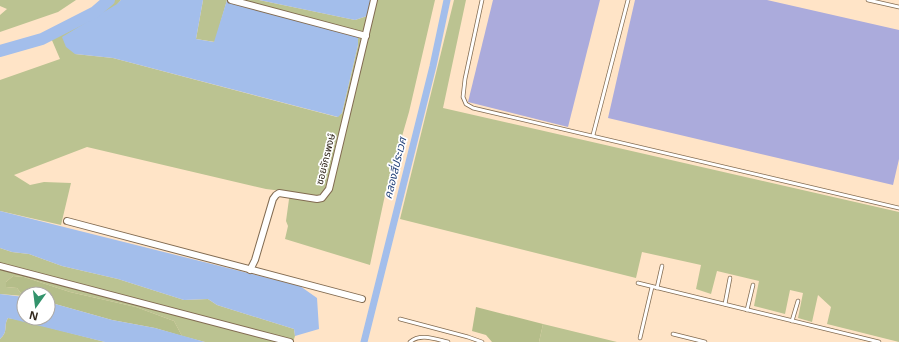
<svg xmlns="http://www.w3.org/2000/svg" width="899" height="342" viewBox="0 0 899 342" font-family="'Open Sans','Noto Sans Thai',sans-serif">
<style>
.green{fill:#bbc391}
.forest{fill:#b4bd89}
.water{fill:#a3beeb}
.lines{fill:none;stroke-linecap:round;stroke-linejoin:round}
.canal{stroke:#a3beeb;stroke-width:7}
.river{stroke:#a3beeb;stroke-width:12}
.building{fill:#ababdc}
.service-casing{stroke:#826b51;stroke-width:4.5}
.minor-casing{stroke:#826b51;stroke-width:8}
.service{stroke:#fff;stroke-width:3}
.minor{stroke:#fff;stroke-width:6}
.labels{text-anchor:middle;stroke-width:3.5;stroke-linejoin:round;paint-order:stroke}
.street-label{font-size:10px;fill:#31271c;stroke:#fff}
.water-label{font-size:11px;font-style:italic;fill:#234279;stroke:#fff}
</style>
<rect width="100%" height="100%" fill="#ffe4c7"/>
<g class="green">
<polygon points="0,0 76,0 58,12 0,32 0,15 7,9 0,6"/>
<polygon points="114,0 121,0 75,54 113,58 337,117 342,113 358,45 358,33 228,0 259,0 355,20 367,16 371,0 435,0 409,112 385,195 370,265 285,239 288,226 286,221 290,192 266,189 87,147 14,175 30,185 44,182 71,183 61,225 0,211 0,80 60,59 51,38"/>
<polygon points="203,0 227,0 215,42 196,39"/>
<polygon points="454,0 466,0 443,108 899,212 899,342 827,324 831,307 818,295 812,322 798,318 803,293 790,290 785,314 754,306 759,281 717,271 711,294 696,289 701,265 642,252 636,278 400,219"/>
<polygon points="0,248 12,252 29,254 62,266 118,279 184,300 208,299 217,305 294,329 295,336 293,342 205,342 182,336 174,321 136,307 70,292 24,277 13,276 6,282 6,287 17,288 23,296 0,294"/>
<path d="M8 318 20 320 105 342H0V339C9 331 3 326 8 318Z"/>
<polygon points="543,324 617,342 539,342"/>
</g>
<g class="forest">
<polygon points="13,276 24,277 70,292 136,307 174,321 182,336 155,328 112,320 48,302 48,294 24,294 23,296 17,288 6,287 6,282"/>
<polygon points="476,307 543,324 539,342 492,342 486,335 472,331"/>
</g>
<g class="water">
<polygon points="121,0 203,0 196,39 214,42 227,0 358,33 358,45 342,113 338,117 113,58 75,54 66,47 62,37 117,4"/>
<polygon points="259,0 371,0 367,16 355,20"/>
<polygon points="0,211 300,286 317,298 319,329 295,336 294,329 217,305 208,299 184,300 118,279 62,266 29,254 12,252 0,248"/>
<path d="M0 294 24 297V318H48V302L112 320 155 328 205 342H105L8 318C3 326 9 331 0 339Z"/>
</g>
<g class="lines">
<polyline class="canal" points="364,342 433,66 447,0"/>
<polyline class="river" points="0,51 42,39 95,12 109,0"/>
</g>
<g class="building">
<polygon points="493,0 600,0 568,127 468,102"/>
<polygon points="635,0 767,0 899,30 899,159 893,185 608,118"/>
</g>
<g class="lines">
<defs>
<g id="service">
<polyline points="482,0 465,79 463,97 466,104 473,108 899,208"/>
<polyline points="868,0 899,7"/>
<polyline points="593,135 628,0"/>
<polyline points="638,283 879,342"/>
<polyline points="657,288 662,266"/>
<polyline points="725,304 730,278"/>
<polyline points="747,310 753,285"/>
<polyline points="400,319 468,337 482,342"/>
<polyline points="792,321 798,301"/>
<polyline points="673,334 705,342"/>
<polyline points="640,338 652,287"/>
<path d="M410 342C420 333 435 339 448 342"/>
</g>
<g id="minor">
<polyline points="231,0 366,36"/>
<polyline points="67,221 362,299"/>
<polyline points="0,266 290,342"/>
<polyline points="250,270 255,260 273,199 276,195 279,193 317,199 322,198 329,189 374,0"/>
</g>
</defs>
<use href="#service" class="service-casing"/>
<use href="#minor" class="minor-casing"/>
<use href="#service" class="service"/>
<use href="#minor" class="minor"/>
</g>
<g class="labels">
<g class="street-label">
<text transform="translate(325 159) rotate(-76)" y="4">ซอยจักรพงษ์</text>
</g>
<g class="water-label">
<text transform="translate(395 168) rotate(-76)" y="4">คลองสี่ประเวศ</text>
</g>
</g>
<g transform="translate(36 306) rotate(194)"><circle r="19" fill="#ffffff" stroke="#ada9a4"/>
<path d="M0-3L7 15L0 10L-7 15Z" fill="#33936c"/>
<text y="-6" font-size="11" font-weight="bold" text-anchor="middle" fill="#31271c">N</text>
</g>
</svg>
